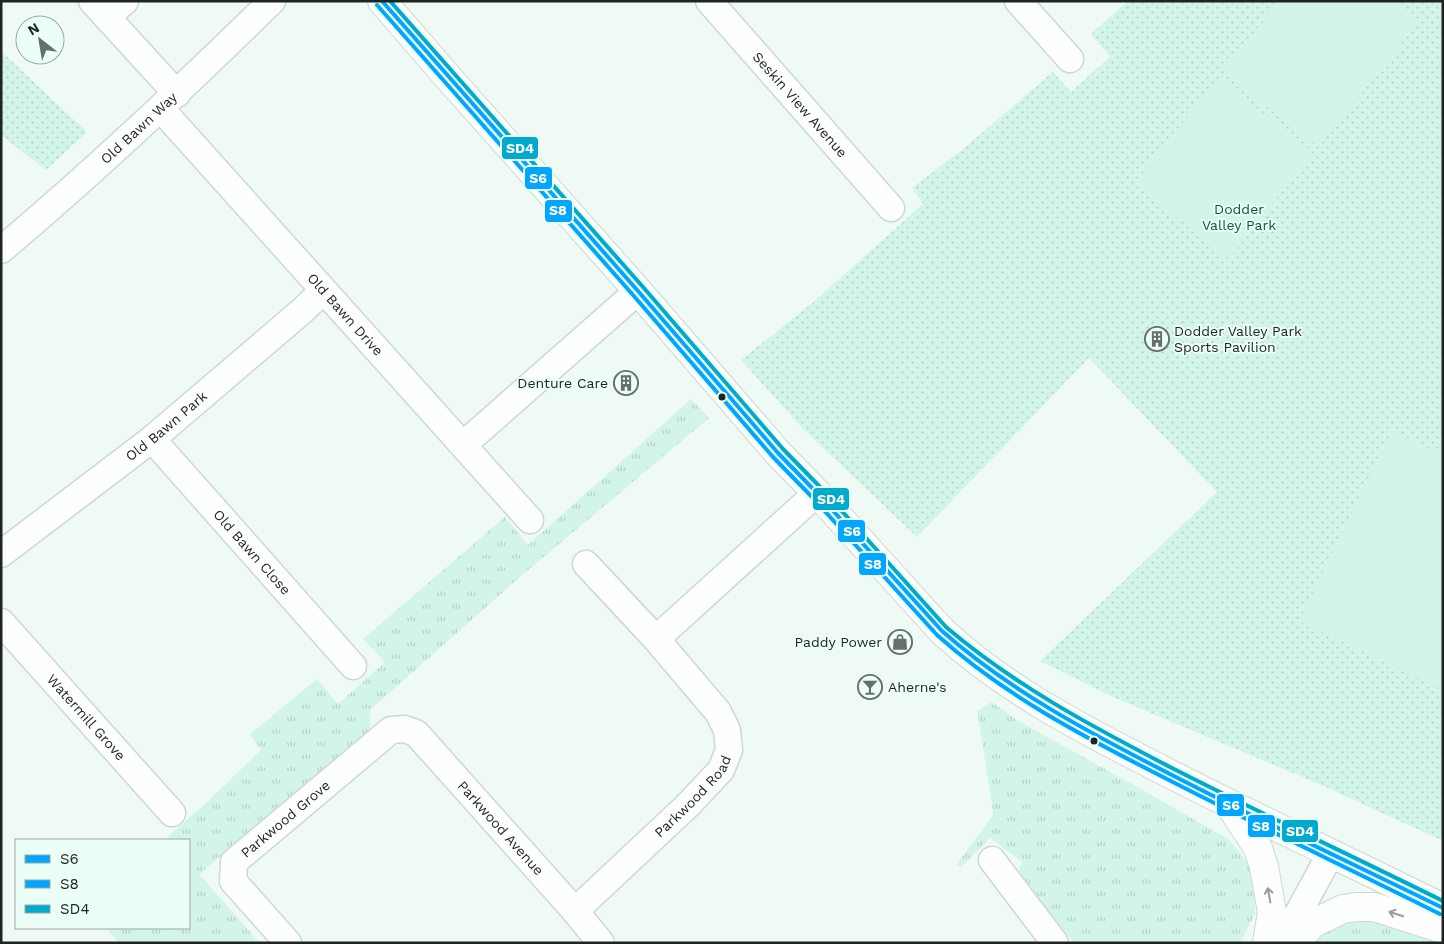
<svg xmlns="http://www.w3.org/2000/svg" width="1444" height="944" viewBox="0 0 1444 944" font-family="'Work Sans',sans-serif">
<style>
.grass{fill:url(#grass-tufts)}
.park{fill:url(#park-dots)}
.pitch{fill:#d3f5e7}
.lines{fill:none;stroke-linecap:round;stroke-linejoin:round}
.minor-casing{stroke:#ced7d3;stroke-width:29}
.major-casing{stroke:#ced7d3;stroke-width:30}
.minor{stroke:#fdfefe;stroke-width:26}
.major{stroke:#fdfefe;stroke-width:28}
.bus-1-casing{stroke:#ebfff6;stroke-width:8}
.bus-2-casing{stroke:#ebfff6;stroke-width:8}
.bus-3-casing{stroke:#ebfff6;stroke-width:8}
.bus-1{stroke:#00a6ff;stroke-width:4}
.bus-2{stroke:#00a6ff;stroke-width:4}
.bus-3{stroke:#00a9ce;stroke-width:4}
.oneway{stroke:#989c9b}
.bus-dot{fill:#1d2421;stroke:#ebfff6;stroke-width:2}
.labels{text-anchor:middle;stroke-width:4;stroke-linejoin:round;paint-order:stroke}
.street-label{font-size:14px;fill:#1d2421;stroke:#ebfff6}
.park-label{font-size:14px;fill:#0b5944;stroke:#ebfff6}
.poi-label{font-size:14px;fill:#1d2421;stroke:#ebfff6;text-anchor:start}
.line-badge{stroke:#ebfff6;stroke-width:2}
.badge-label{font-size:14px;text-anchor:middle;font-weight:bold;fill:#fff}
</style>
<defs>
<pattern id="grass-tufts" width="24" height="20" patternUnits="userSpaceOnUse" patternTransform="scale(1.25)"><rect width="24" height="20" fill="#d3f5e7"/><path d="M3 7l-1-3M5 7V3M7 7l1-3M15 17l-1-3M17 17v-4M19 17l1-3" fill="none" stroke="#b5d2c6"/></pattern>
<pattern id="park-dots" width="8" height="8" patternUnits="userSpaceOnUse" patternTransform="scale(1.25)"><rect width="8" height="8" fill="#d3f5e7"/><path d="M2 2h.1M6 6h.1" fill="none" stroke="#b5d2c6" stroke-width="1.8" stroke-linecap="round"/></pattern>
</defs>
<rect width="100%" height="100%" fill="#f0faf5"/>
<g class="grass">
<polygon points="691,399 709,418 521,576 370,710 371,731 199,874 260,943 119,943 106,928 189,928 189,840 164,840 207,802 261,750 250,734 317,679 338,704 385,662 363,639 505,517 528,545"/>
<polygon points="992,702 1015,719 1132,784 1230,840 1254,872 1255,914 1240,943 1074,943 1027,885 1017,876 1022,862 990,838 960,868 956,865 993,815 993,810 977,711"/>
<polygon points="1365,916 1443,938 1443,943 1307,943 1340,920"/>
</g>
<g class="park">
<polygon points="1128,1 1443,1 1443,841 1319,784 1113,697 1040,661 1217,492 1089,358 917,537 803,429 741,360 811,304 923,204 912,188 963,149 1053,72 1071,92 1110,57 1091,34"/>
<polygon points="1,51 87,132 46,170 1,135"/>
</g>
<g class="pitch">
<polygon points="1280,1 1393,1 1419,21 1318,147 1223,72"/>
<polygon points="1219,78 1313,153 1229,258 1134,184"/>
<polygon points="1392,431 1443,455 1443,690 1299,621"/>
</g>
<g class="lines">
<defs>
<g id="minor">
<polyline points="92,1 177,94"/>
<path id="s1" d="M709 1 891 208"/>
<polyline points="1018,1 1070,59"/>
<polyline points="107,17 125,1"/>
<path id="s2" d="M161 109 530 520"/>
<path id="s3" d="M1 250C95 171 184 87 272 1"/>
<path id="s4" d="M152 439 353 666"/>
<polyline points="463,445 638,291"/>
<path id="s5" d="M1 554 152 439 302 311 323 291"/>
<path id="s6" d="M1 622 172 813"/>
<polyline points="656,639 817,493"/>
<polyline points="992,860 1055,943"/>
<path id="s7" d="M575 911 687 806 721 770 729 750 727 730 718 712 656 639 586 564"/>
<path id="s8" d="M288 943 233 881 234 862 391 730 404 729 416 733 575 911 601 943"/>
<polyline points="1282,943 1331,853"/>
</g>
<g id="major">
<path d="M382 1 446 75 638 291 778 453 817 493 942 631C1000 685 1071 723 1141 759 1241 811 1342 858 1443 908"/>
<polyline points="1231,807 1258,848 1264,867 1272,912 1267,943"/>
<polyline points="1296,943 1312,924 1343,909 1356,907 1374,907 1443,929"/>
</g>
</defs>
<use href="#minor" class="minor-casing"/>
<use href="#major" class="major-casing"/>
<use href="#minor" class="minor"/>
<use href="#major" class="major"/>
<defs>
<path id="bus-1" d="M382 1 638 291 778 453 817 493 942 631C1010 691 1088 732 1168 773 1259 820 1351 863 1443 908"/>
<path id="bus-2" d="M377 5 633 295 773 457 812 497 937 635C1005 696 1084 737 1165 778 1256 825 1348 868 1440 914"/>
<path id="bus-3" d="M390 1 643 287 783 449 822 489 946 627C1014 685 1091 726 1170 767 1260 813 1352 856 1443 901"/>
</defs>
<use href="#bus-1" class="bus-1-casing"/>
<use href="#bus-2" class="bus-2-casing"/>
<use href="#bus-3" class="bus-3-casing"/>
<use href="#bus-1" class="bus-1"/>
<use href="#bus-2" class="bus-2"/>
<use href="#bus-3" class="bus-3"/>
</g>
<defs><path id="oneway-shaft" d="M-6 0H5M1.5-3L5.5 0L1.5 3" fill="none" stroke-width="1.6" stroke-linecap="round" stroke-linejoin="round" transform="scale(1.25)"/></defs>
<g class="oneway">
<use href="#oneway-shaft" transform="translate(1269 895) rotate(-100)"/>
<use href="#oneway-shaft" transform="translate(1396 914) rotate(-162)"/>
</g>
<defs>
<symbol id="building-ring" viewBox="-11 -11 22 22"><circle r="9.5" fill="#ebfff6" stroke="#676f6b" stroke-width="1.5"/><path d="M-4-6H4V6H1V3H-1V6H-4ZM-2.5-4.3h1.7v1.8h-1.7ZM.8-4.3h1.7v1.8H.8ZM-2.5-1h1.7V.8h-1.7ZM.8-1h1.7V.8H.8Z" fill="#676f6b"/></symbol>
<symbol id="shop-ring" viewBox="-11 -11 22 22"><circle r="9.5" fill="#ebfff6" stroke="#676f6b" stroke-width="1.5"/><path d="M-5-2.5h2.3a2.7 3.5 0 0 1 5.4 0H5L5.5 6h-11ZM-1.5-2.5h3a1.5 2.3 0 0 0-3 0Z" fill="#676f6b"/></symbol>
<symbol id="bar-ring" viewBox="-11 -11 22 22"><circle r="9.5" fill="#ebfff6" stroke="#676f6b" stroke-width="1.5"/><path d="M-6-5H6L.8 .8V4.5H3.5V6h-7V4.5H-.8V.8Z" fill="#676f6b"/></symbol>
</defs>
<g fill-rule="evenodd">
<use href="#building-ring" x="1143" y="325" width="28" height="28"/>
<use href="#building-ring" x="612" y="369" width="28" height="28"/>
<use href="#shop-ring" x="886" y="628" width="28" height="28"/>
<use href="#bar-ring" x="856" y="673" width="28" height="28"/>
</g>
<g class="bus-dot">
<circle cx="722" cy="397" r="4.5"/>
<circle cx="1094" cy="741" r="4.5"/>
</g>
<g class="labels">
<g class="street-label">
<text dy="5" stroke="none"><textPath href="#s1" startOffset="138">Seskin View Avenue</textPath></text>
<text dy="5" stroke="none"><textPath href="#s3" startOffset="184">Old Bawn Way</textPath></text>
<text dy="5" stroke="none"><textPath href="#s2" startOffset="276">Old Bawn Drive</textPath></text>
<text dy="5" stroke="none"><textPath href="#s5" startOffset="209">Old Bawn Park</textPath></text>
<text dy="5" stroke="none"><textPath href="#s4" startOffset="151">Old Bawn Close</textPath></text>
<text dy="5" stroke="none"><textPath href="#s6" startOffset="128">Watermill Grove</textPath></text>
<text dy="5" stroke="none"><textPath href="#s7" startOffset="165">Parkwood Road</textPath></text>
<text dy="5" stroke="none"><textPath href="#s8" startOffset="169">Parkwood Grove</textPath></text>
<text dy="5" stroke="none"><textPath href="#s8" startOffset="460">Parkwood Avenue</textPath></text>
</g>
<g class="park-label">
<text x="1239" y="214">Dodder<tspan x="1239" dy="16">Valley Park</tspan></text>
</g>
<g class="poi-label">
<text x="1174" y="336">Dodder Valley Park<tspan x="1174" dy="16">Sports Pavilion</tspan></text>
<text x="608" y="388" text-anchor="end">Denture Care</text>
<text x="882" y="647" text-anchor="end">Paddy Power</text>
<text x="888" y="692">Aherne's</text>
</g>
</g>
<g class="line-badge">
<rect x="501" y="136" width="38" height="24" rx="5" fill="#00a9ce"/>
<rect x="524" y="166" width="29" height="24" rx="5" fill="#00a6ff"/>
<rect x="544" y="199" width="29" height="24" rx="5" fill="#00a6ff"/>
<rect x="812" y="487" width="38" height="24" rx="5" fill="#00a9ce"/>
<rect x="837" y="519" width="29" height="24" rx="5" fill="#00a6ff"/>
<rect x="858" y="552" width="29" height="24" rx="5" fill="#00a6ff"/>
<rect x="1216" y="793" width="29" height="24" rx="5" fill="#00a6ff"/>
<rect x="1247" y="814" width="29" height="24" rx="5" fill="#00a6ff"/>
<rect x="1281" y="819" width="38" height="24" rx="5" fill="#00a9ce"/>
</g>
<g class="badge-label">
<text x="520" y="153">SD4</text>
<text x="538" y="183">S6</text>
<text x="558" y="215">S8</text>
<text x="831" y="504">SD4</text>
<text x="852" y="536">S6</text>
<text x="873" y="569">S8</text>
<text x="1231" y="810">S6</text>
<text x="1261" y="831">S8</text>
<text x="1300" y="836">SD4</text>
</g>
<rect width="1444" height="944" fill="none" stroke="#1d2421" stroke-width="5"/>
<rect x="15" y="839" width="175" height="90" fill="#ebfff6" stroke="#99a7a1"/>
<rect x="25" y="855" width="25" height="8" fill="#00a6ff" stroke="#99a7a1"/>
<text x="60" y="864" font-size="15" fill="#1d2421">S6</text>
<rect x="25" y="880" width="25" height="8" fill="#00a6ff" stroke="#99a7a1"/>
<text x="60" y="889" font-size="15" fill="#1d2421">S8</text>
<rect x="25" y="905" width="25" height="8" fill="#00a9ce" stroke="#99a7a1"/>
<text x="60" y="914" font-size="15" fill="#1d2421">SD4</text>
<g transform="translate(40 40) rotate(329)"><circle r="24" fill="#ebfff6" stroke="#99a7a1"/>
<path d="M0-4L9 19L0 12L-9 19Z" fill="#676f6b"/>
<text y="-8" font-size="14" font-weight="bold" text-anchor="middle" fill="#1d2421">N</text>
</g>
</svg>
